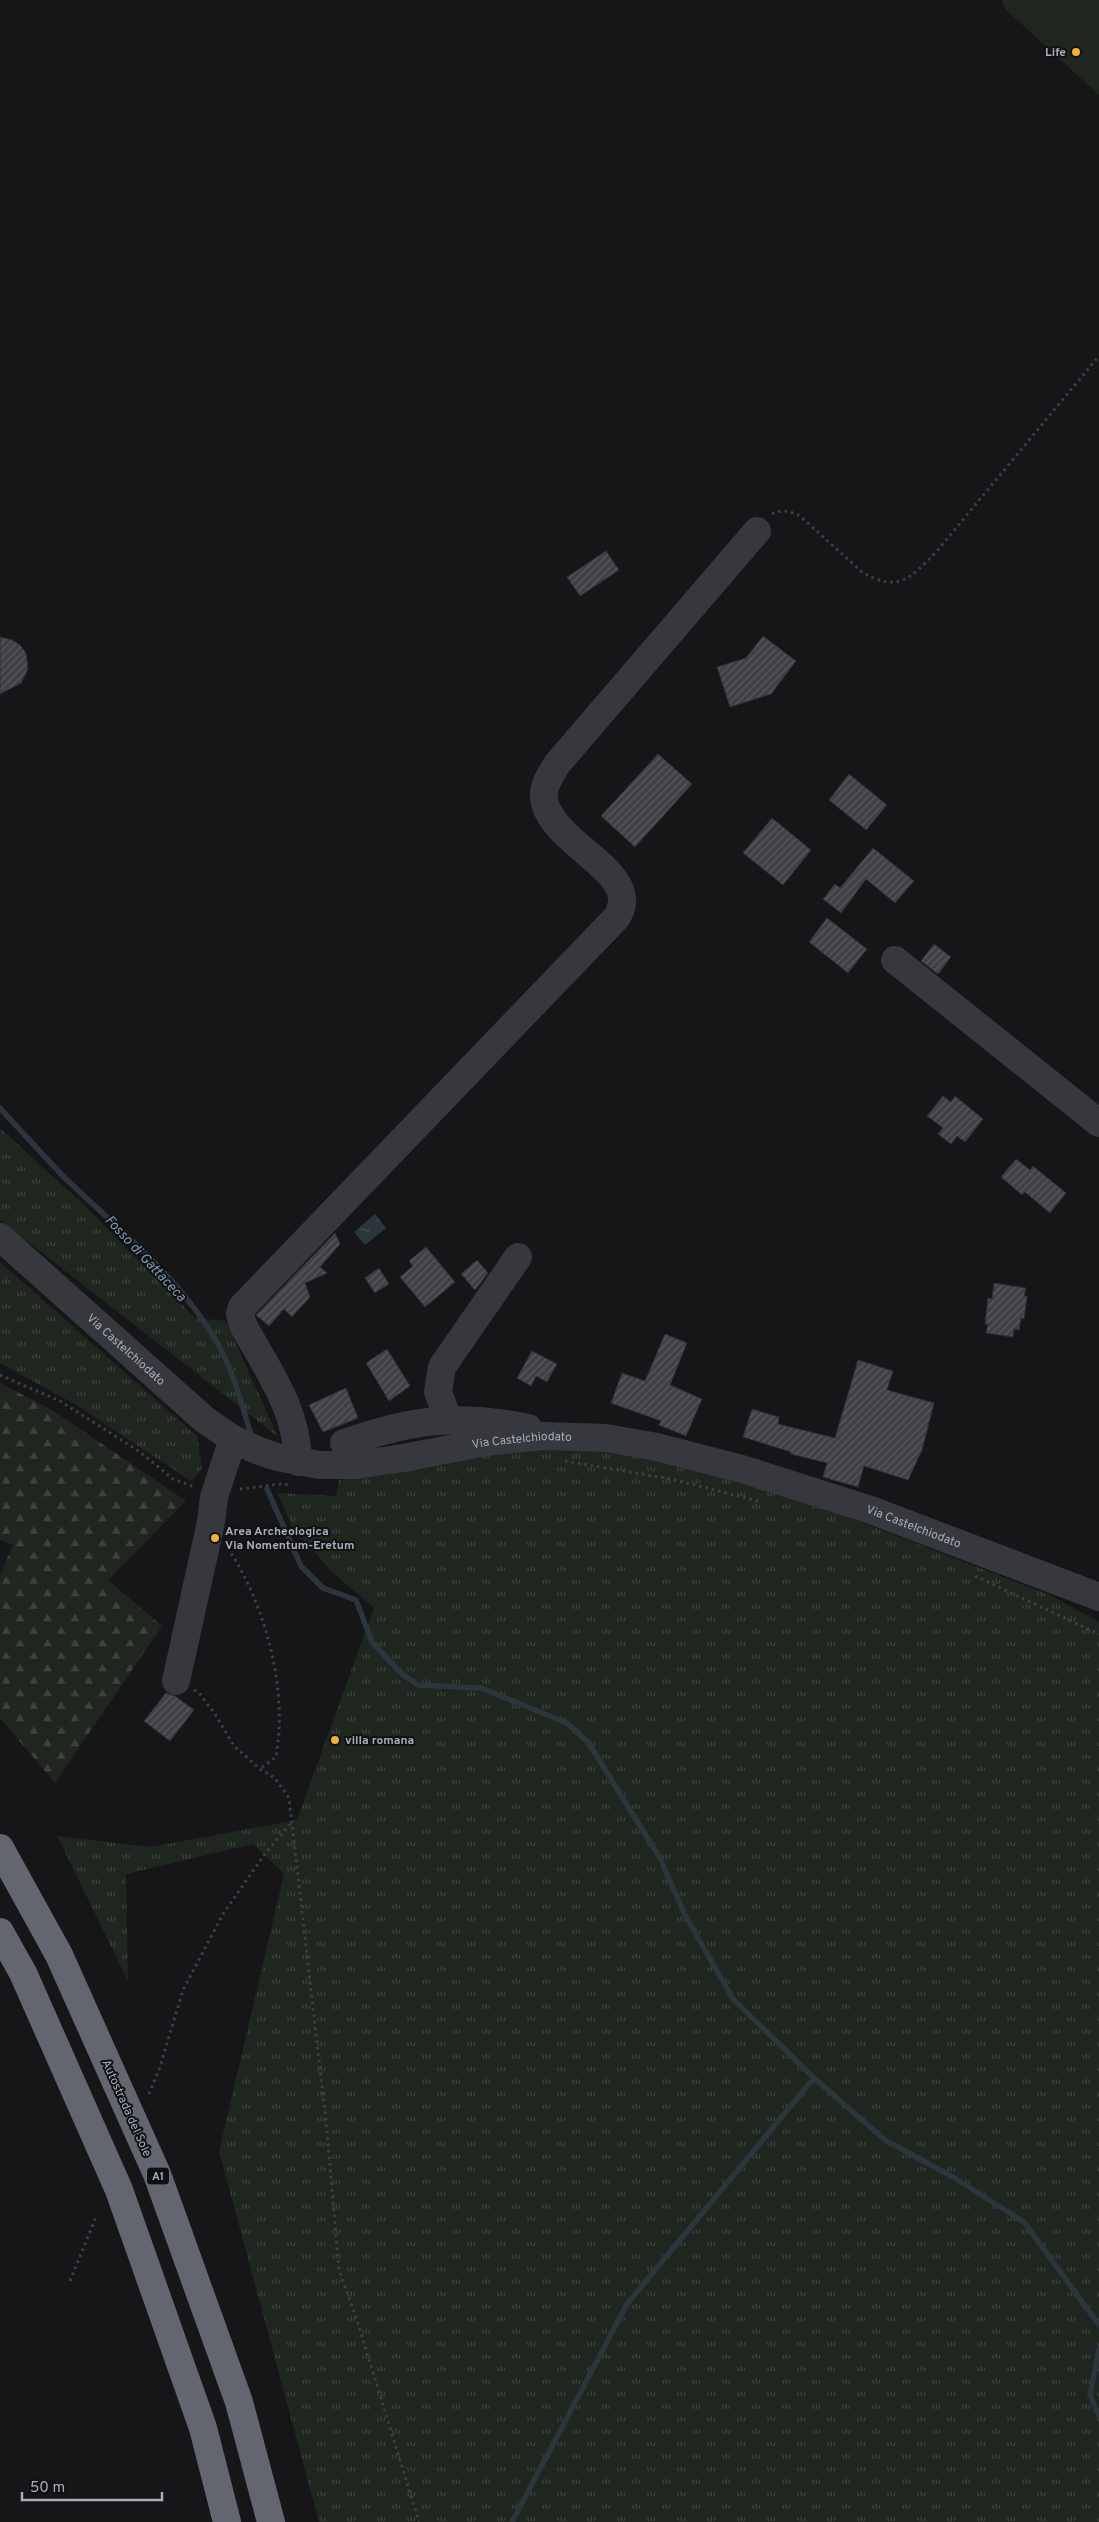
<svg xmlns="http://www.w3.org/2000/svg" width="1099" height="2522" viewBox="0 0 1099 2522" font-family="Overpass,sans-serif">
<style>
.grass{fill:url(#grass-tufts)}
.forest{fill:url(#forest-firs)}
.pitch{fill:#1e261f}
.water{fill:url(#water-ripples)}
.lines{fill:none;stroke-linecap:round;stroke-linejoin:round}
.stream{stroke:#2c353c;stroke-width:5.5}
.building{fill:url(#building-hatch);stroke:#303034}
.path{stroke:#3d3f44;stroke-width:3;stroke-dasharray:2.5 4;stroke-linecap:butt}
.minor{stroke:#37383d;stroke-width:28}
.highway{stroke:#63666e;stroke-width:28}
.poi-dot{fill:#f2b134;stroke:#111113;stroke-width:2}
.labels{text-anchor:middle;stroke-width:4;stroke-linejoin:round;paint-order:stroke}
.shield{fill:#111113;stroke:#7b7e86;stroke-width:1}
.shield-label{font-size:11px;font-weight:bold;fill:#a8adb8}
.poi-label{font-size:12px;font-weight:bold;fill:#a8adb8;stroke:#111113;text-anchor:start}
.street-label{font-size:12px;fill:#a8adb8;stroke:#111113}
.water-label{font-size:14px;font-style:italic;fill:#7f9bb3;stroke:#111113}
</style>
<defs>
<pattern id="grass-tufts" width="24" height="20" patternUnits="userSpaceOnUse" patternTransform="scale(1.25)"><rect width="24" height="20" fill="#1e261f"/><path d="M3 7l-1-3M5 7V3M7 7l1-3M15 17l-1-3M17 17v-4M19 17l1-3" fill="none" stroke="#3c433d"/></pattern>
<pattern id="forest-firs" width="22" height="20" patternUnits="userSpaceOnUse" patternTransform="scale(1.25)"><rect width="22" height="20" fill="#1e261f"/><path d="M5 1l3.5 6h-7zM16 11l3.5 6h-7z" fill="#3c433d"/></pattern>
<pattern id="water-ripples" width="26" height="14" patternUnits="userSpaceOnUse" patternTransform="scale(1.25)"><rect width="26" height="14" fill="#2c353c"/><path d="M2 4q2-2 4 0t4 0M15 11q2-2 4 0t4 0" fill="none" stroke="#485056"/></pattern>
<pattern id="building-hatch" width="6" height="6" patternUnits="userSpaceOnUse" patternTransform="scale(1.25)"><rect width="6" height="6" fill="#404145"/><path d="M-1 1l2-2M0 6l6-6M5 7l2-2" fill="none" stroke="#595a5e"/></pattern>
</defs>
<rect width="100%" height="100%" fill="#161618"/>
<g class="grass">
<polygon points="0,1128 84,1205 195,1318 226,1321 278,1437 0,1220"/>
<polygon points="0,1262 197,1436 202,1469 191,1481 78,1406 0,1363"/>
<polygon points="513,1448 589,1449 634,1454 756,1487 864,1523 1052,1596 1099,1622 1099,2522 319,2522 219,2151 284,1874 253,1844 126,1874 128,1981 57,1836 150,1847 297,1820 374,1608 330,1570 292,1526 277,1493 336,1496 339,1480"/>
</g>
<polygon class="forest" points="0,1383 52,1410 186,1501 108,1580 162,1626 55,1783 0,1718 0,1575 13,1545 0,1540"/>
<polygon class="pitch" points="1002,0 1099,0 1099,95 1005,9"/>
<polygon class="water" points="375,1214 386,1228 365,1245 354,1232"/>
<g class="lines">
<g class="stream">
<path d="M0 1108C22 1132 43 1155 65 1178 119 1230 182 1279 219 1346 234 1374 242 1404 251 1435"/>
<polyline points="267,1489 301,1566 323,1588 356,1600 372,1642 402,1674 418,1685 481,1688 567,1723 588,1742 660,1858 685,1915 733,1999 814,2078 885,2140 953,2177 1024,2222 1099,2325"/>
<polyline points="1099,2349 1090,2395 1099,2416"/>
<polyline points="512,2522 627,2304 814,2078"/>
</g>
</g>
<g class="building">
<polygon points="606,551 619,570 580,596 567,577"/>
<polygon points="763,636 796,661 771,694 730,707 717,667 746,658"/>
<polygon points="0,637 12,640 20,645 26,653 28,669 21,683 0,694"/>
<polygon points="658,754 692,784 635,847 601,816"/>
<polygon points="849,774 887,805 866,830 829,800"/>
<polygon points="772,818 811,850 783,885 743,853"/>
<polygon points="873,848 914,881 895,903 866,879 841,913 823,899 835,884 840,888"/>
<polygon points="827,918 867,949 848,973 809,942"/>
<polygon points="934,944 951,957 938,974 921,961"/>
<polygon points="943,1096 951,1102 955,1096 983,1119 965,1142 957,1136 951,1144 938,1134 943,1128 927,1116"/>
<polygon points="1016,1159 1030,1170 1033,1166 1066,1193 1050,1213 1025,1192 1022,1195 1001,1177"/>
<polygon points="335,1233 340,1244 320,1267 327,1273 305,1283 310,1297 292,1317 284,1309 269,1326 256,1315"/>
<polygon points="426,1247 455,1282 425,1307 400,1277 413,1266 409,1261"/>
<polygon points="477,1260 488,1273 475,1290 461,1274"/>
<polygon points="379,1268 389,1284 375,1293 365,1278"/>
<polygon points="994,1283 1026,1288 1024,1296 1027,1296 1024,1319 1021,1318 1019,1330 1014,1329 1013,1337 986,1333 988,1324 985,1324 988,1298 992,1299"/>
<polygon points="665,1334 687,1343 670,1385 702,1399 686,1436 659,1425 661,1421 611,1403 622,1373 645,1381"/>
<polygon points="387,1349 410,1386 389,1401 366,1363"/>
<polygon points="532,1351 557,1364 547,1382 536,1376 531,1386 517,1378"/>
<polygon points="858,1360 893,1371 887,1390 934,1403 922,1450 908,1480 864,1466 858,1487 823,1477 827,1463 791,1454 791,1452 743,1437 752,1409 779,1417 778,1424 835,1438"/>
<polygon points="346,1388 358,1418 323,1432 309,1405"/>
<polygon points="166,1693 175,1696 194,1710 170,1741 144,1721"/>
</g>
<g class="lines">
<g class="path">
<path d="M772 514C782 509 790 511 800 516L862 572C898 593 910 579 936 552L1099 356"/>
<polyline points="0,1375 60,1401 140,1452 173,1479 195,1487"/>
<polyline points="565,1461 671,1479 762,1502"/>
<polyline points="240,1489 281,1484 291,1485"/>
<path d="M228 1548C266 1607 288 1688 276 1757L261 1768"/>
<polyline points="975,1576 1099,1634"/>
<polyline points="194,1690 199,1693 215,1714 234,1746 260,1769 275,1778 289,1798 326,2121 339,2270 356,2317 419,2522"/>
<polyline points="149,2094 160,2067 183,1990 223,1914 264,1855 291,1823"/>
<polyline points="70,2281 96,2217"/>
</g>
<g class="minor">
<polyline points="895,960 1099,1123"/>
<path id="s1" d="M0 1237 205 1420 233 1439 259 1451 277 1457 320 1465H356L403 1458 486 1442 544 1436 606 1438 657 1447 742 1469 871 1510 1099 1597"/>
<polyline points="448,1419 438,1392 442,1367 518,1257"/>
<path d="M344 1443C411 1420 457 1413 528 1428"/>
<path d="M298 1462C297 1408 268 1371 243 1325L240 1314 242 1307 617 917C620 911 623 905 622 898 620 863 540 834 544 792 545 782 552 773 557 764L757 531"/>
<polyline points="176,1681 211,1522 214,1497 233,1439"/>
</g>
<g class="highway">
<polyline points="0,1848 59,1955 157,2174 239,2402 271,2522"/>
<polyline points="0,1932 23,1973 119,2190 203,2428 227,2522"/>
</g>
</g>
<g class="poi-dot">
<circle cx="1076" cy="52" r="5"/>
<circle cx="215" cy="1538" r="5"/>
<circle cx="335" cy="1740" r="5"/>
</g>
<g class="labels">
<rect class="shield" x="147" y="2167.5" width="22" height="17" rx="4"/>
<g class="shield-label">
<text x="158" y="2180">A1</text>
</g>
<g class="poi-label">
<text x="1066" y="56" text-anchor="end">Life</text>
<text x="225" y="1535">Area Archeologica<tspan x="225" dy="14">Via Nomentum-Eretum</tspan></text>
<text x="345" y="1744">villa romana</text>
</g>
<g class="street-label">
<text dy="4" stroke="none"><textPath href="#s1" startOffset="169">Via Castelchiodato</textPath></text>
<text dy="4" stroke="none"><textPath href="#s1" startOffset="604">Via Castelchiodato</textPath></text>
<text dy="4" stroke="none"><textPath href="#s1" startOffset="1009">Via Castelchiodato</textPath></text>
<text transform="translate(127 2108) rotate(66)" y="4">Autostrada del Sole</text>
</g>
<g class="water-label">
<text transform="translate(146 1258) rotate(47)" y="5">Fosso di Gattaceca</text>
</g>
</g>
<path d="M22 2492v8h140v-8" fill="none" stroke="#a8adb8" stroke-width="2.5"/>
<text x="30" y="2492" font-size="15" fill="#a8adb8" stroke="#111113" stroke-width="4" paint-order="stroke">50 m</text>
</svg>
